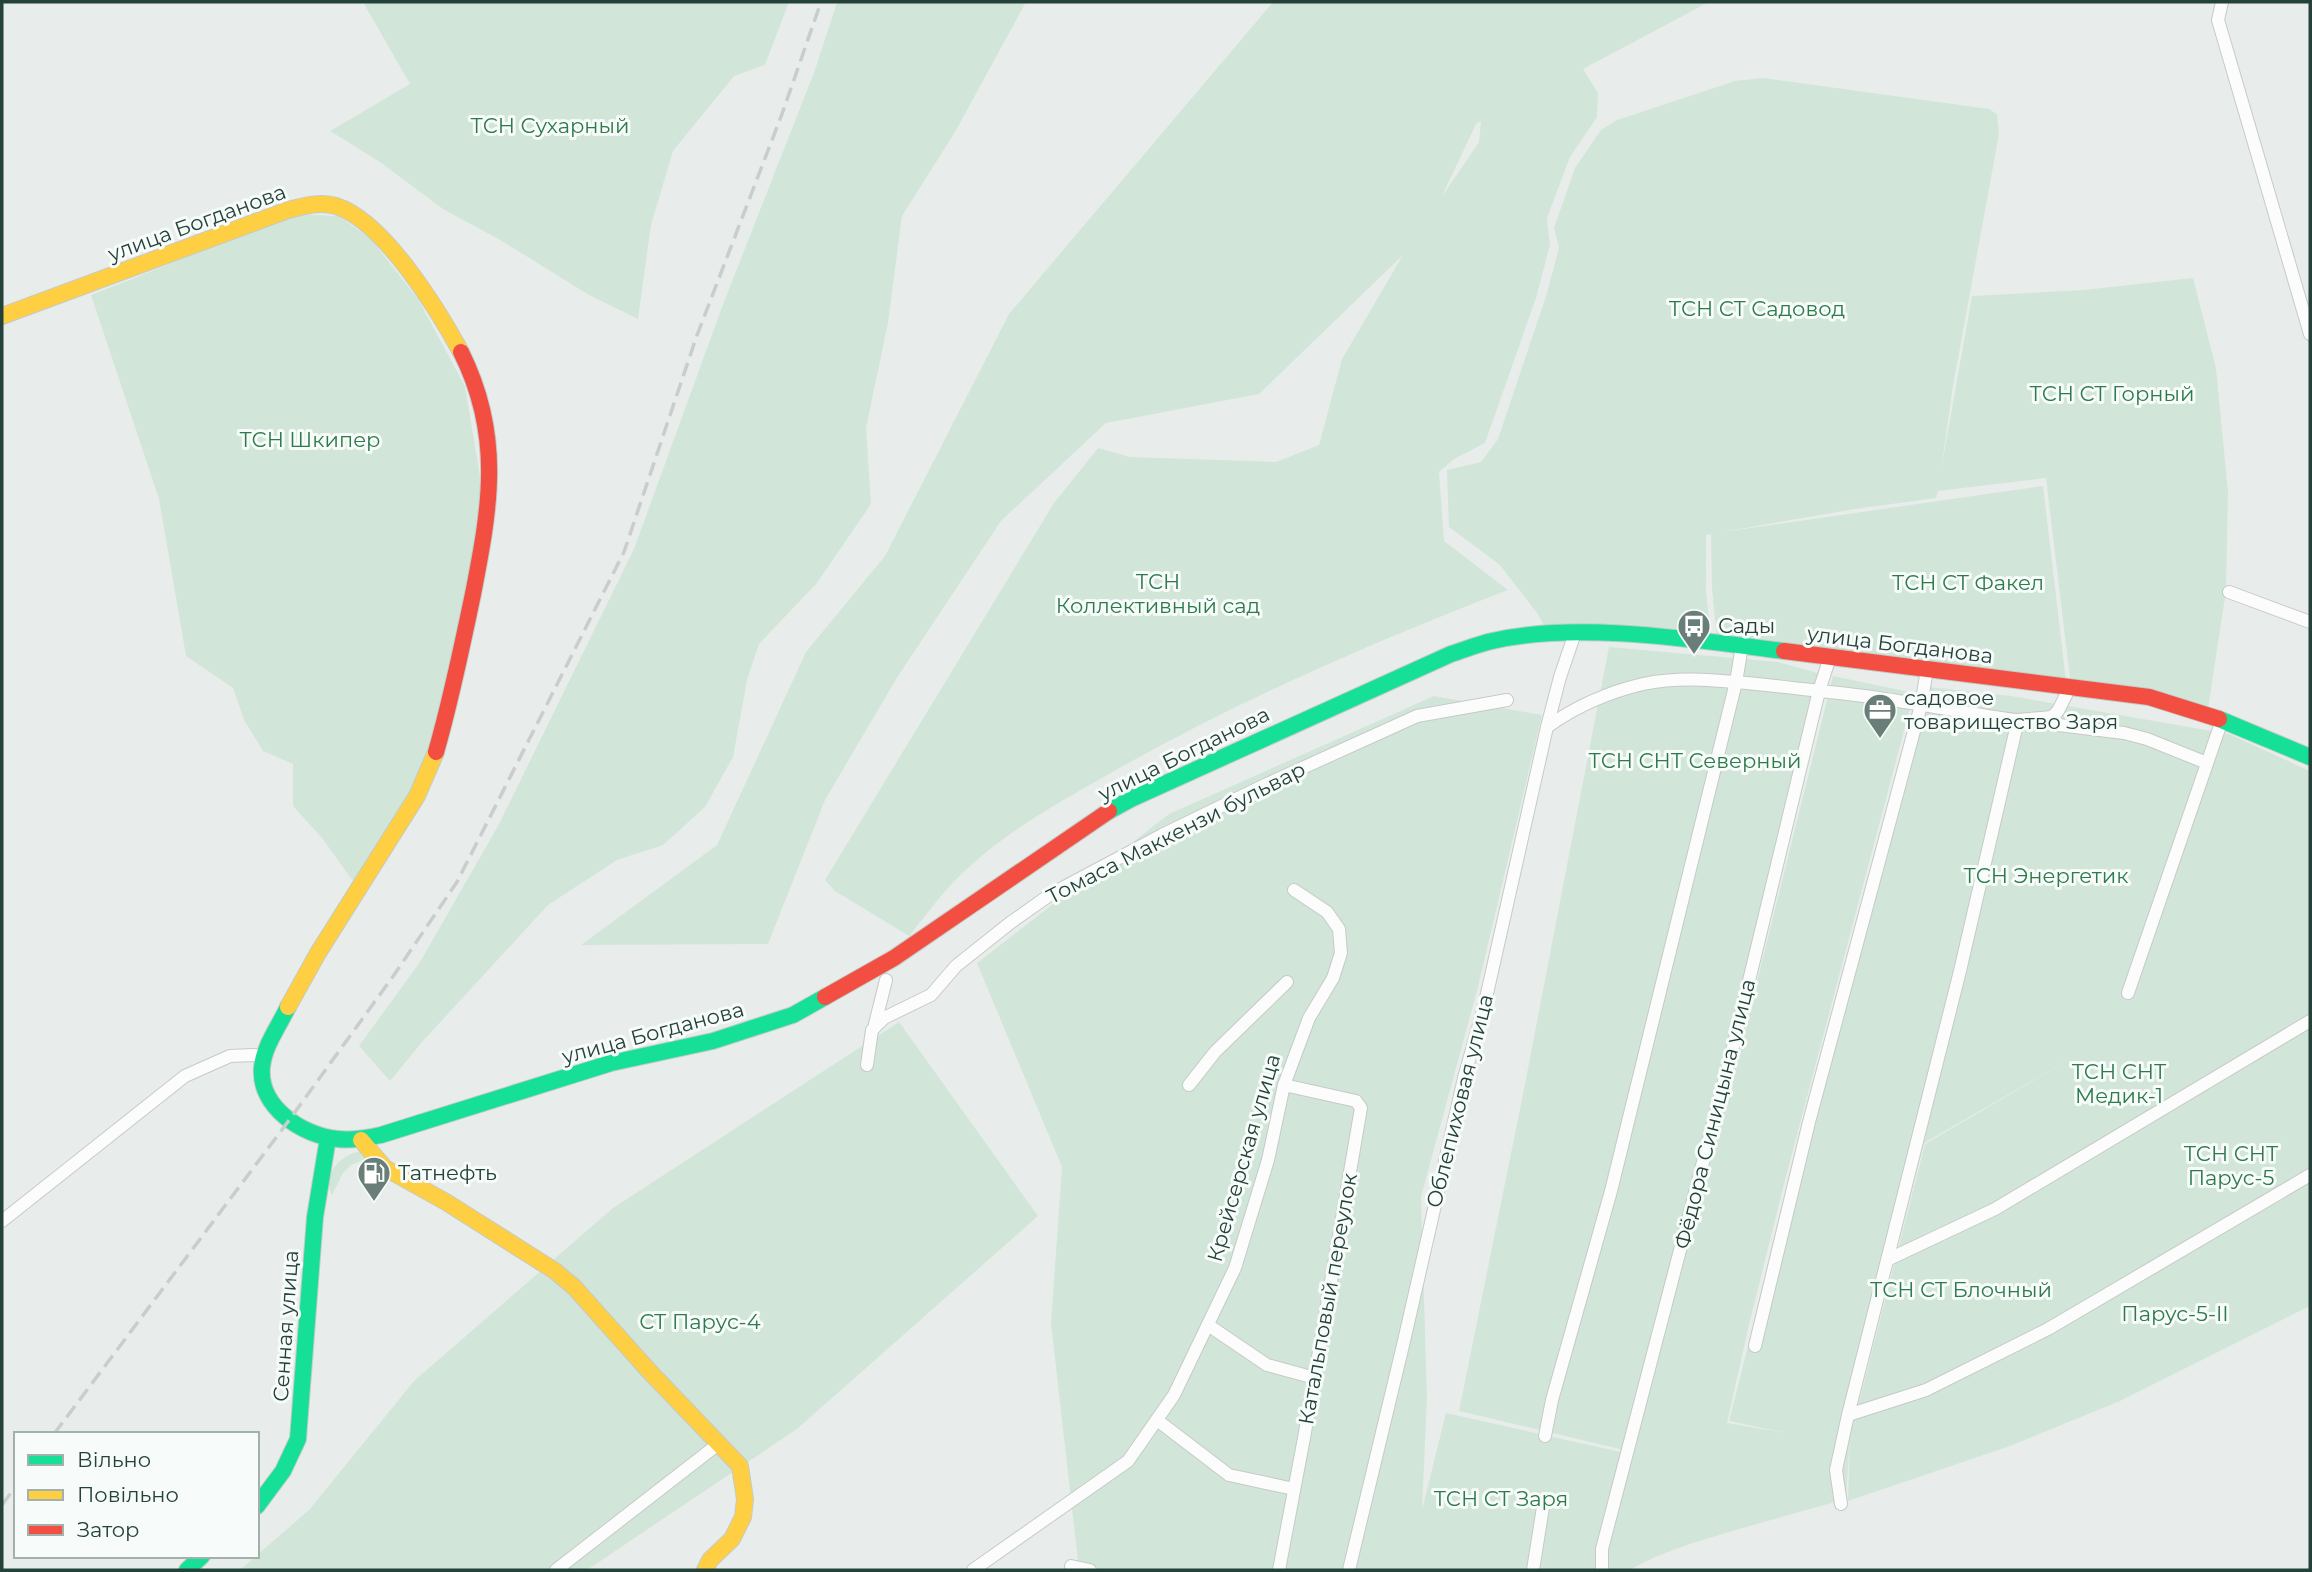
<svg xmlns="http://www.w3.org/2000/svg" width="2312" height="1572" viewBox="0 0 2312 1572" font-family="Montserrat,sans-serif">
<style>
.green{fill:#d1e6d8;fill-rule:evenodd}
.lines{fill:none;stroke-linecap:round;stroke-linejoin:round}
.street-casing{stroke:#c5cac8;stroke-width:14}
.fast-casing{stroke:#c3cbc8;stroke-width:18}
.slow-casing{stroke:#c3cbc8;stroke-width:18}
.jam-casing{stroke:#c3cbc8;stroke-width:18}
.street{stroke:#fcfcfc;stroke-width:12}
.fast{stroke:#16e098;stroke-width:16}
.slow{stroke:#ffcf43;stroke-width:16}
.jam{stroke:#f24e42;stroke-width:16}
.rail{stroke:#c9cdcc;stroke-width:3.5;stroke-dasharray:14 7;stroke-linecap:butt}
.labels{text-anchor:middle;stroke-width:6;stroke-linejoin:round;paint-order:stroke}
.park-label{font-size:21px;fill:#2d7a4b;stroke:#f7fbf9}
.street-label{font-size:21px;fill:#24423a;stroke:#f7fbf9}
.poi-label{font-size:21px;fill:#24423a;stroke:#f7fbf9;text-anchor:start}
</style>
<rect width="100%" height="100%" fill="#e8edeb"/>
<g class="green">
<polygon points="363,2 789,2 765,65 734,76 673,151 651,225 638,319 589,295 502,241 443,209 380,162 330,131 410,84"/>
<polygon points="837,2 1026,2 955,132 902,216 888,323 866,428 871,504 817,583 759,644 747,680 733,757 705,807 663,845 617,860 548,905 423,1041 390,1081 359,1046 420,962 498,826 634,549 722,307 815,70"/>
<path d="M1273 2H1709L1583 69 1598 93 1597 117 1570 157 1547 218 1550 245 1536 298 1485 443 1454 459 1439 472 1444 541 1508 590C1371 643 1237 701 1109 774 1060 802 1010 829 968 868 946 887 928 913 909 936L835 891 825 880 1054 503 1098 448 1130 457 1276 462 1319 445 1342 359 1403 255 1259 394 1106 423 1001 521 898 676 825 800 768 944 581 945 717 845 806 652 885 556 1009 314ZM1481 121 1479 142 1441 198 1476 124Z"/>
<polygon points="1763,78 1989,109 1997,114 1999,134 1953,386 1941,470 1972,296 2083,290 2193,278 2216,368 2228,492 2226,591 2208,709 2070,678 2046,478 1938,491 1936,498 1855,509 1722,532 2043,486 2066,681 1717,637 1712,589 1711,534 1706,535 1706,591 1711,639 1546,629 1537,613 1500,565 1449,527 1447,470 1481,462 1498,439 1547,293 1559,248 1554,228 1575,168 1601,130 1617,120 1735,81"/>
<polygon points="296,214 339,216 371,239 418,299 465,386 483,494 450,677 415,789 353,881 322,838 293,806 293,764 263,751 244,720 233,688 186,656 159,499 91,295"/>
<polygon points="1609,647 1778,662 1828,676 1624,1450 1459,1411 1525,1084"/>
<path d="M1833 676 1914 693 1784 1184 1748 1329 1727 1423 1786 1433 1729 1421 1809 1106 1919 686 2011 696 2229 734 2310 771V1306L2120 1401 2010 1446 1848 1501 1850 1437 1846 1499C1812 1508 1779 1518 1746 1527 1706 1539 1665 1550 1629 1570H1079L1051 1323 1062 1167 977 963 1169 814 1434 696 1542 715 1478 987 1421 1197 1427 1398 1422 1510 1446 1413 1630 1454 1741 1046ZM2072 1058 1925 1144 1857 1410 1854 1411 1924 1143Z"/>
<polygon points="899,1022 1038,1216 797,1429 587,1570 240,1570 309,1510 414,1381 613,1208"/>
<path d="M364 1151 367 1158 351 1165 343 1173 332 1195C321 1173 343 1152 364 1151Z"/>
</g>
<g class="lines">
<defs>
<g id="street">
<polyline points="2222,2 2218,20 2310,334"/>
<polyline points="2229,592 2310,622"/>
<polyline points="2042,723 2124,733 2147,739 2207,763"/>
<path d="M1547 727C1575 707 1609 692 1643 684 1686 675 1734 682 1776 686 1817 691 1858 694 1898 701 1940 707 1982 716 2024 721"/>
<polyline points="2128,993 2222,720"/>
<polyline points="875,1024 886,980"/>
<polyline points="867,1065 872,1030 884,1018 931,995 956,966 1010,923 1051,894 1162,835 1267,784 1417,716 1507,700"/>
<polyline points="1189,1085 1215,1052 1287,982"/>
<polyline points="2,1221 185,1076 230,1056 253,1055 264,1057"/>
<polyline points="1889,1259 1995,1209 2310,1021"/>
<polyline points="1208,1325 1267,1365 1315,1378"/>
<polyline points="1755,1346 1809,1122 1921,705 1927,670"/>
<polyline points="1848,1415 1926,1390 2048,1329 2310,1175"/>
<polyline points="1157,1420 1229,1475 1294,1489"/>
<polyline points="1545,1436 1552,1400 1611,1191 1736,682 1742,646"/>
<polyline points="1841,1504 1836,1470 1848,1415 1960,971 2018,720 2052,717 2058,711 2070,687"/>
<polyline points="1071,1566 1090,1570"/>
<polyline points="556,1570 717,1445"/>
<polyline points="973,1570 1128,1461 1174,1395 1235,1268 1268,1160 1284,1085 1309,1018 1333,978 1341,953 1339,929 1327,912 1294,890"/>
<polyline points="1279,1570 1304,1438 1361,1108 1356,1101 1284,1085"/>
<polyline points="1349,1570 1404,1341 1464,1078 1484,1007 1547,727 1560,677 1575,633"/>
<polyline points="1533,1570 1544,1501"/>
<polyline points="1602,1570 1602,1549 1733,1047 1819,691 1830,657"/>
</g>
<g id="fast">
<polyline points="2219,719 2310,757"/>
<path d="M1109 811 1131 799 1451 654C1464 650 1478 644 1492 641 1578 621 1696 640 1784 651"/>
<path d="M288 1007C279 1026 264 1046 262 1067 258 1107 303 1136 338 1139 352 1141 367 1138 381 1135L611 1063 713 1041 793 1015 825 997"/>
<polyline points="257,1506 283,1471 298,1439 315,1217 328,1138"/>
<polyline points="187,1570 202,1556"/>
</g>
<g id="slow">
<path d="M2 316 288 210C303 206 321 201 336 206 384 221 438 310 461 352"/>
<polyline points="288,1007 318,953 417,796 436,752"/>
<polyline points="361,1140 385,1168 446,1202 555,1271 574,1287 650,1372 740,1466 745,1499 743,1517 732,1539 710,1560 705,1570"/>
</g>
<g id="jam">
<polyline points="1784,651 2149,697 2219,719"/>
<path d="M436 752C451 700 462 647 473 594 490 507 503 436 461 352"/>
<polyline points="825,997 894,958 1109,811"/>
</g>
</defs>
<use href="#street" class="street-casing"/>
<use href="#fast" class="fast-casing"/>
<use href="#slow" class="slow-casing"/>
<use href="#jam" class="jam-casing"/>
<use href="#street" class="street"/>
<use href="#fast" class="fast"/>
<use href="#slow" class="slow"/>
<use href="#jam" class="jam"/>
<g class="rail">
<polyline points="54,1434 290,1119 394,975 457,882 624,552 696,338 782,114 821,2"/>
<polyline points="2,1505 16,1486"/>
</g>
</g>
<defs>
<symbol id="bus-pin" viewBox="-11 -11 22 30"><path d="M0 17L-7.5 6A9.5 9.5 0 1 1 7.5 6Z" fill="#697e78" stroke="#f7fbf9"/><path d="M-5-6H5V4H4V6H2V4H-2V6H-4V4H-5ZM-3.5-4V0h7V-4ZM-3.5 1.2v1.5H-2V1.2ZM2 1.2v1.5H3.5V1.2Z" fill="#fff"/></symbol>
<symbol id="office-pin" viewBox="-11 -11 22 30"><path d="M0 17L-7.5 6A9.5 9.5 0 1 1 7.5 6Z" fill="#697e78" stroke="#f7fbf9"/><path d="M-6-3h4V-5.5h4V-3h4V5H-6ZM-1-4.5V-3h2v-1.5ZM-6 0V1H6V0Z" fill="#fff"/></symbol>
<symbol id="fuel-pin" viewBox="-11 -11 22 30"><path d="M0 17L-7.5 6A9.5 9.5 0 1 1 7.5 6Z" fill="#697e78" stroke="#f7fbf9"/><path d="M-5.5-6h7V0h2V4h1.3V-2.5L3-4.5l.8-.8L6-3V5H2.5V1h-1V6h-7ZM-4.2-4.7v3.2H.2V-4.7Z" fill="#fff"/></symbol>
</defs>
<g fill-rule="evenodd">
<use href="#bus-pin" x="1675" y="607" width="38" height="52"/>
<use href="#office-pin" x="1861" y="691" width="38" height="52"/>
<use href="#fuel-pin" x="355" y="1154" width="38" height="52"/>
</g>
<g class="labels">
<g class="park-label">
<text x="550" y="133">ТСН Сухарный</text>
<text x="1757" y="316">ТСН СТ Садовод</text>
<text x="2112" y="401">ТСН СТ Горный</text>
<text x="310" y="447">ТСН Шкипер</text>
<text x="1158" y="589">ТСН<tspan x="1158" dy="24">Коллективный сад</tspan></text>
<text x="1968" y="590">ТСН СТ Факел</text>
<text x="1695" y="768">ТСН СНТ Северный</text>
<text x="2046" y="883">ТСН Энергетик</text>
<text x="2119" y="1079">ТСН СНТ<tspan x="2119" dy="24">Медик-1</tspan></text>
<text x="2231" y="1161">ТСН СНТ<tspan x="2231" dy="24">Парус-5</tspan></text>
<text x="1961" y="1297">ТСН СТ Блочный</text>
<text x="2175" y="1321">Парус-5-II</text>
<text x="700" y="1329">СТ Парус-4</text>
<text x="1501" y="1506">ТСН СТ Заря</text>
</g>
<g class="street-label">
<text transform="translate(197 223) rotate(-20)" y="7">улица Богданова</text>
<text transform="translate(1900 645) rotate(7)" y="7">улица Богданова</text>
<text transform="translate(1184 754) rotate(-26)" y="7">улица Богданова</text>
<text transform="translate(1176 833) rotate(-27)" y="7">Томаса Маккензи бульвар</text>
<text transform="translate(653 1033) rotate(-15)" y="7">улица Богданова</text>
<text transform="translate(1460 1101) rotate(-76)" y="7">Облепиховая улица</text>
<text transform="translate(1715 1114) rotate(-76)" y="7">Фёдора Синицына улица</text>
<text transform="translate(1244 1158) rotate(-74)" y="7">Крейсерская улица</text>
<text transform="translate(1328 1299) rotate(-80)" y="7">Катальповый переулок</text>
<text transform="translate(286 1326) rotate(-86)" y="7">Сенная улица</text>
</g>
<g class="poi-label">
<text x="1718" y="633">Сады</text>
<text x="1904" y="705">садовое<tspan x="1904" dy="24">товарищество Заря</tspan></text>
<text x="398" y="1180">Татнефть</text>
</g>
</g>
<rect width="2312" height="1572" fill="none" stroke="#24423a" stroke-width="7"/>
<rect x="14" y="1432" width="245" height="126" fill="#f7fbf9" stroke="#a3b1ad" stroke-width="2"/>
<rect x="28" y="1455" width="35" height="10" fill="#16e098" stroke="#a3b1ad" stroke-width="2"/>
<text x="77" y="1467" font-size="21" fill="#24423a">Вільно</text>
<rect x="28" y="1490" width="35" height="10" fill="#ffcf43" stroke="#a3b1ad" stroke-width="2"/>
<text x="77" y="1502" font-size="21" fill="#24423a">Повільно</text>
<rect x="28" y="1525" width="35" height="10" fill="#f24e42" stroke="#a3b1ad" stroke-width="2"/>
<text x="77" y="1537" font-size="21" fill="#24423a">Затор</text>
</svg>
